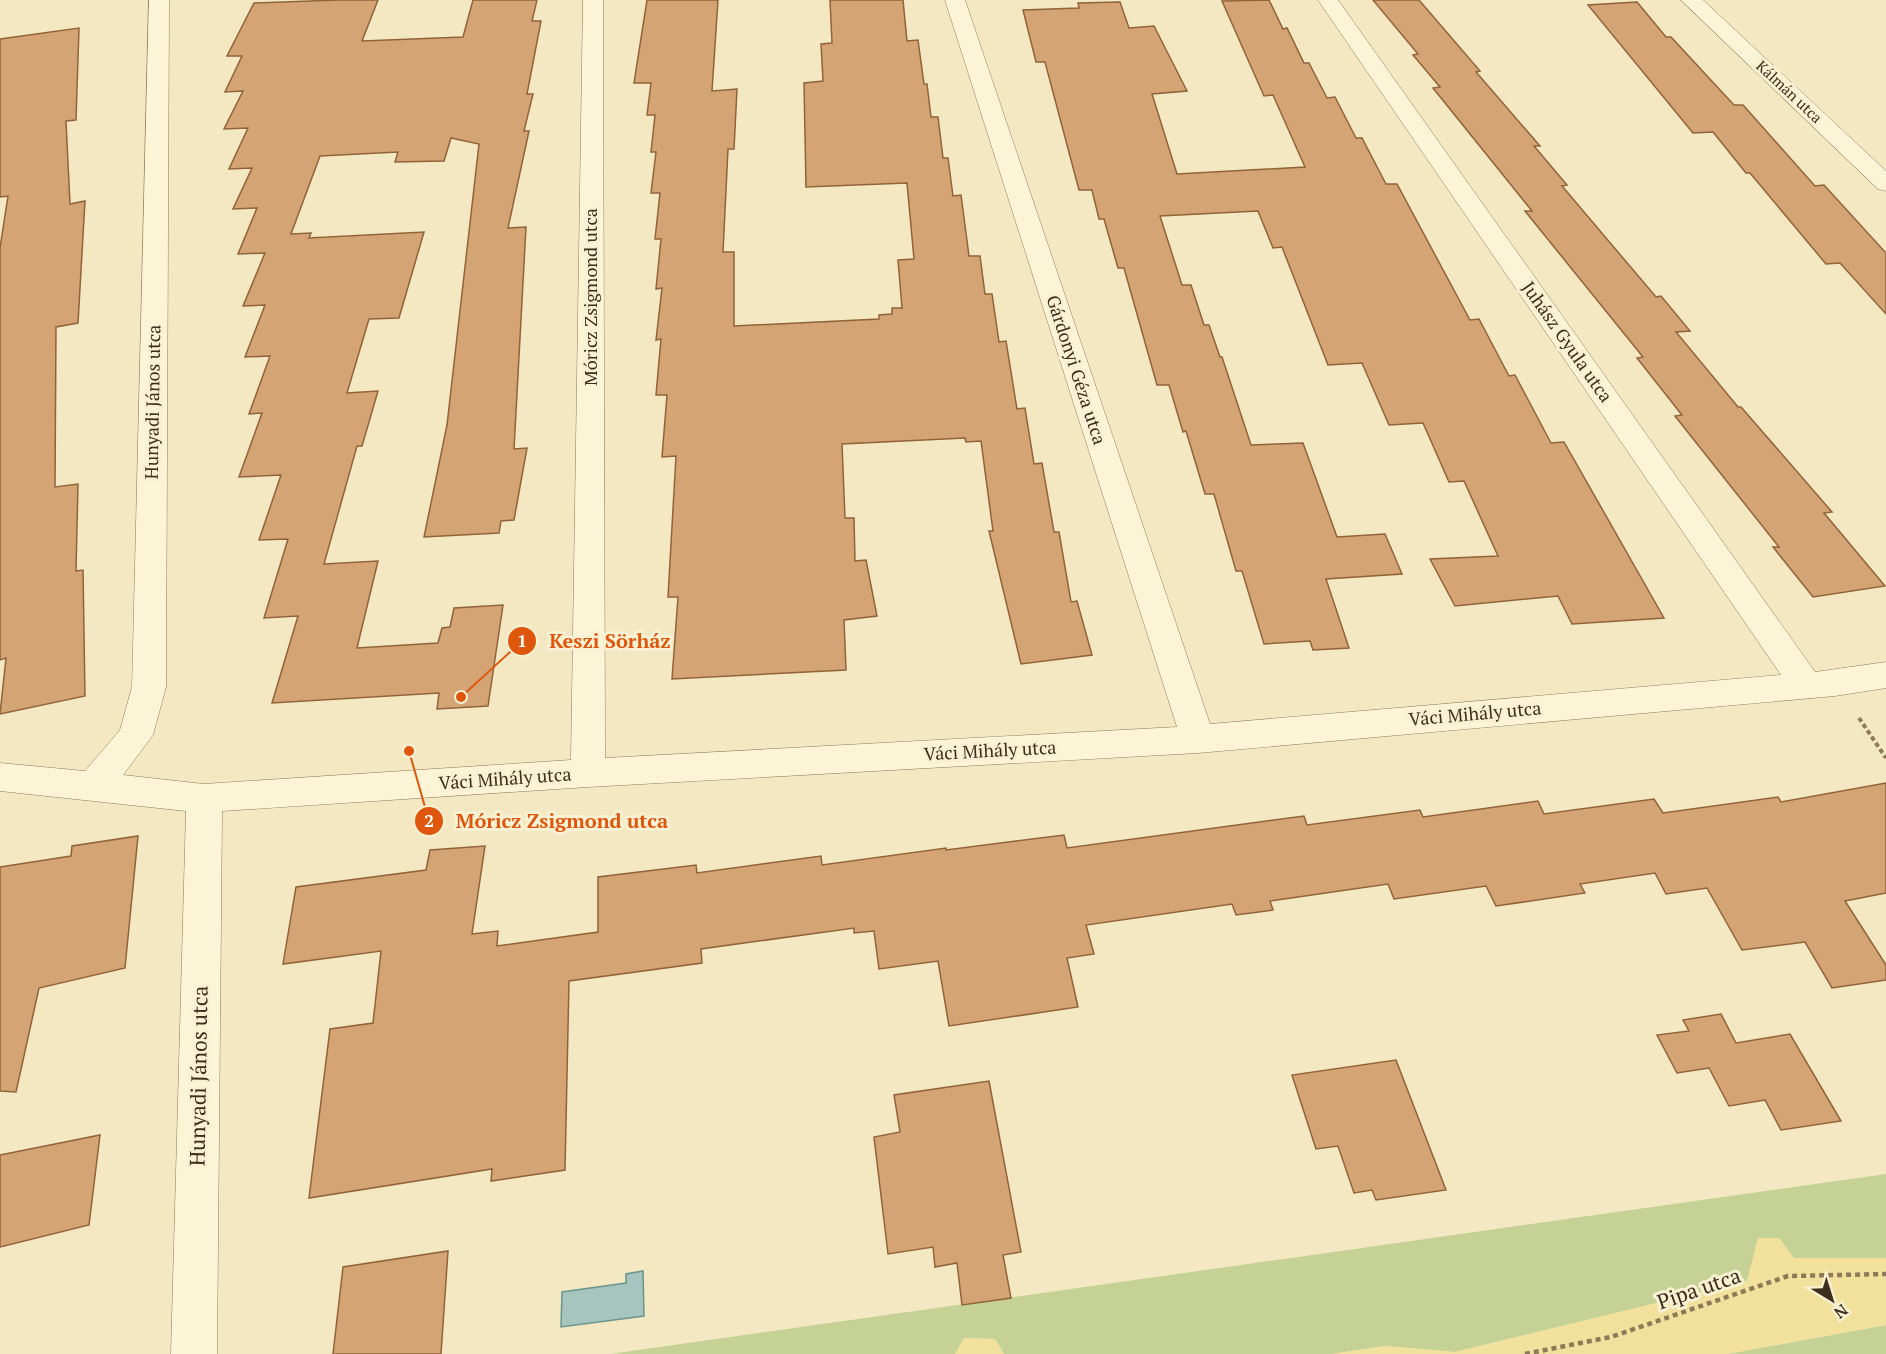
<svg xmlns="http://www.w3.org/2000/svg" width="1886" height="1354" viewBox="0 0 1886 1354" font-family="'PT Serif',serif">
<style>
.green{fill:#c6d295}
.sand{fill:#f1e19d}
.water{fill:#a5c5be;stroke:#6a958d;stroke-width:1.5}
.building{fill:#d5a474;stroke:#91633a;stroke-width:1.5}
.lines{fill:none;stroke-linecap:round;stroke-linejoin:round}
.street-casing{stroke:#8f7957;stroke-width:1}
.path-far1{stroke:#8f7957;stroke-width:4;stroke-dasharray:4.5 3;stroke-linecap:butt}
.path{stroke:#8f7957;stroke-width:4.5;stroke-dasharray:5 4;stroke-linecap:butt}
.street{fill:#fcf4d7;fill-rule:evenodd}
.labels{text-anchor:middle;stroke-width:6;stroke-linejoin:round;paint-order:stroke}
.far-street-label{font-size:15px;fill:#3d2f1d;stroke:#f9f1d3}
.street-label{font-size:18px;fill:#3d2f1d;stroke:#f9f1d3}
.near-street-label{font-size:21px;fill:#3d2f1d;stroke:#f9f1d3}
.leader{fill:none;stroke:#df570d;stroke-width:2}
.callout-dot{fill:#df570d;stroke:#f9f1d3;stroke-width:2}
.mark-label{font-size:18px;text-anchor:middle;font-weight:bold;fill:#fff}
.callout-label{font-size:20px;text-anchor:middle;font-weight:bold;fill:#df570d;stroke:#f9f1d3;stroke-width:6;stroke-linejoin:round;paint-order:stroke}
</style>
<rect width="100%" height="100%" fill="#f3e8c2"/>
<g class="green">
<polygon points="1886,1174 1886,1258 1793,1258 1779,1238 1748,1281 1455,1352 1385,1346 1332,1354 1004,1354 995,1339 965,1338 955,1354 610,1354"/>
<polygon points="1886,1325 1886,1354 1727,1354"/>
</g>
<g class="sand">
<polygon points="1758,1238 1779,1238 1794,1258 1886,1258 1886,1325 1727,1354 1332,1354 1385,1346 1455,1352 1747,1281"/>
<polygon points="964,1338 995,1339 1004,1354 955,1354"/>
</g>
<polygon class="water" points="643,1271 644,1316 561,1327 562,1292 626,1283 626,1274"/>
<g class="building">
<polygon points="339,0 378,0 362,41 463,37 473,0 537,0 532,21 541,21 527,94 533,94 524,131 529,131 508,228 526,227 514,449 527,448 514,520 501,521 499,533 424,537 447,425 479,144 451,138 444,161 395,162 398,152 320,156 291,234 311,233 309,238 424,232 399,318 369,319 347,393 378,391 362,446 357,446 324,564 378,561 357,648 438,643 442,628 450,627 454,608 503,605 488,706 437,709 439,693 272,703 298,616 264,618 288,539 259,540 281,475 239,477 262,413 249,414 270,356 245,357 265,305 243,306 265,253 238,254 257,208 233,209 252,168 229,169 248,128 224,129 243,91 225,92 242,56 227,56 254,3"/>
<polygon points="647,0 718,0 712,91 737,89 734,149 728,149 723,252 734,252 734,326 879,319 879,315 892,314 892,308 902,308 898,260 914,259 907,183 806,187 804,83 823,81 821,44 832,43 830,0 903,0 907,41 918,40 924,84 927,84 931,117 938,117 943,158 948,158 953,196 961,195 969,256 980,256 985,294 992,294 999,342 1006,341 1017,409 1025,408 1034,464 1042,463 1054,532 1059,532 1071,602 1077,601 1092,655 1021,664 989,531 993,531 981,441 966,442 965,438 842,444 845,518 854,518 855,561 866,560 877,616 844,620 846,670 672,679 678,597 668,597 676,456 662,457 667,395 656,395 661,339 656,340 662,288 656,289 661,239 655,239 660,193 651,193 656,152 651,152 655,115 647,115 651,83 634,83"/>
<polygon points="1269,0 1283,29 1287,28 1304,63 1309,63 1327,98 1335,97 1356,138 1362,138 1386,184 1397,184 1470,320 1479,319 1509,376 1515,375 1551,443 1564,442 1664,618 1572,624 1558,596 1455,606 1430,559 1498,556 1464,481 1449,482 1423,423 1389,425 1362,363 1328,365 1282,247 1273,248 1258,211 1160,216 1182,285 1191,285 1204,325 1209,325 1220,357 1222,357 1251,445 1303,443 1337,537 1385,534 1402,574 1326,579 1349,648 1313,650 1310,641 1264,644 1242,571 1236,571 1214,494 1205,494 1186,431 1183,432 1169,385 1157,385 1124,268 1118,268 1104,219 1099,219 1092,190 1079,190 1045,62 1036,62 1023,10 1079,8 1078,3 1120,2 1129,28 1154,26 1187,91 1152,94 1177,174 1305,167 1273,95 1264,96 1222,1"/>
<polygon points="1373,0 1419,0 1480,71 1476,72 1540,146 1534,146 1567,185 1562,186 1656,297 1661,296 1690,331 1676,332 1738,407 1741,407 1832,512 1824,513 1885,586 1813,597 1773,547 1779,547 1675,416 1682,415 1637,358 1643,357 1525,211 1532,211 1433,88 1440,87 1413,55 1418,54"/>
<polygon points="1637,2 1666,37 1671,37 1734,105 1743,105 1815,186 1824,185 1886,253 1886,314 1840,263 1826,264 1750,173 1746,173 1713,132 1693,133 1588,5"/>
<polygon points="79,28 76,120 66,121 70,204 85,201 78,323 56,327 55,487 78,484 76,571 83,570 85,696 0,714 6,658 0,660 0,248 8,196 0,197 0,39"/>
<polygon points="1886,783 1886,893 1845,901 1886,965 1886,980 1832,988 1805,942 1742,950 1707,888 1666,894 1655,873 1580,884 1585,893 1496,906 1486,886 1394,899 1388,884 1270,901 1273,910 1236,915 1232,904 1086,925 1094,954 1067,958 1078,1007 949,1026 938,961 879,969 874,931 854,933 854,928 701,949 702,963 569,981 565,1170 491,1181 492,1169 309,1198 330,1029 373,1023 381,951 283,964 296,887 426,870 430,850 485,846 472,934 498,931 497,946 598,932 598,877 696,865 697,873 821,856 822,865 946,848 946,850 1064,835 1067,848 1304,816 1307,825 1420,810 1423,817 1538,801 1544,814 1654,799 1663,813 1778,797 1781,802"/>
<polygon points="138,836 125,968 39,988 16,1092 0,1091 0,867 71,856 72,846"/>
<polygon points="1721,1014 1736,1043 1790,1034 1841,1121 1781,1130 1765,1100 1729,1106 1709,1068 1677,1073 1657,1035 1689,1031 1683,1020"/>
<polygon points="1396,1060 1446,1190 1376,1200 1372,1190 1354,1193 1338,1146 1316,1149 1292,1075"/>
<polygon points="989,1081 1021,1252 1003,1255 1011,1298 962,1305 957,1263 935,1267 933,1247 888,1254 874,1137 900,1132 894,1095"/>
<polygon points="100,1135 89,1225 0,1247 0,1155"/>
<polygon points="448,1251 441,1354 333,1354 343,1267"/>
</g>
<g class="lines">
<defs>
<g id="street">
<polygon points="149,0 169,0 166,687 153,735 123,775 204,784 571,760 583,0 603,0 605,758 1177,727 945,0 965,0 1210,724 1781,675 1318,0 1338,0 1815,672 1886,662 1886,688 1835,696 1198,753 588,787 222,811 217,1354 171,1354 186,811 0,791 0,763 85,771 120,730 132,687"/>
<polygon points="1681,0 1703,0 1886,171 1886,191 1878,189"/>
</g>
</defs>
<use href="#street" class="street-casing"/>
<polyline class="path-far1" points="1859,718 1886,758"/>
<polyline class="path" points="1525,1354 1611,1337 1788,1276 1886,1274"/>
<use href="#street" class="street"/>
</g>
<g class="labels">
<g class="far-street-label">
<text transform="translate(1789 92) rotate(43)" y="5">Kálmán utca</text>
</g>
<g class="street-label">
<text transform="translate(591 297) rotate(-90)" y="6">Móricz Zsigmond utca</text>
<text transform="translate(1567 342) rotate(55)" y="6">Juhász Gyula utca</text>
<text transform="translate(1076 370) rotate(72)" y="6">Gárdonyi Géza utca</text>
<text transform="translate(153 402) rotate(-89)" y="6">Hunyadi János utca</text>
<text transform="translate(1475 714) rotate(-5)" y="6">Váci Mihály utca</text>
<text transform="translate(990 751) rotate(-3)" y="6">Váci Mihály utca</text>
<text transform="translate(505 779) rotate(-4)" y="6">Váci Mihály utca</text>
</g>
<g class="near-street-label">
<text transform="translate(199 1076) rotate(-89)" y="7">Hunyadi János utca</text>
<text transform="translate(1699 1289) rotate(-19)" y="7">Pipa utca</text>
</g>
</g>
<path class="leader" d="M461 697L522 641M409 751L429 821"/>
<g class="callout-dot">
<circle cx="461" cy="697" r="6"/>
<circle cx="409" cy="751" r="6"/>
<circle cx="522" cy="641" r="15"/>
<circle cx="429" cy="821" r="15"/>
</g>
<g class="mark-label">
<text x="522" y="647">1</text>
<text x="429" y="827">2</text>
</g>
<g class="callout-label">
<text x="610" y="648">Keszi Sörház</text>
<text x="562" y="828">Móricz Zsigmond utca</text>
</g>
<g transform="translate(1832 1300) rotate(142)" stroke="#f9f1d3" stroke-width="4.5" paint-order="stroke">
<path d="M0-4.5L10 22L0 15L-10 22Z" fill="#3d2f1d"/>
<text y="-9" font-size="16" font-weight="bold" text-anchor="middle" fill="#3d2f1d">N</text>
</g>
</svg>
